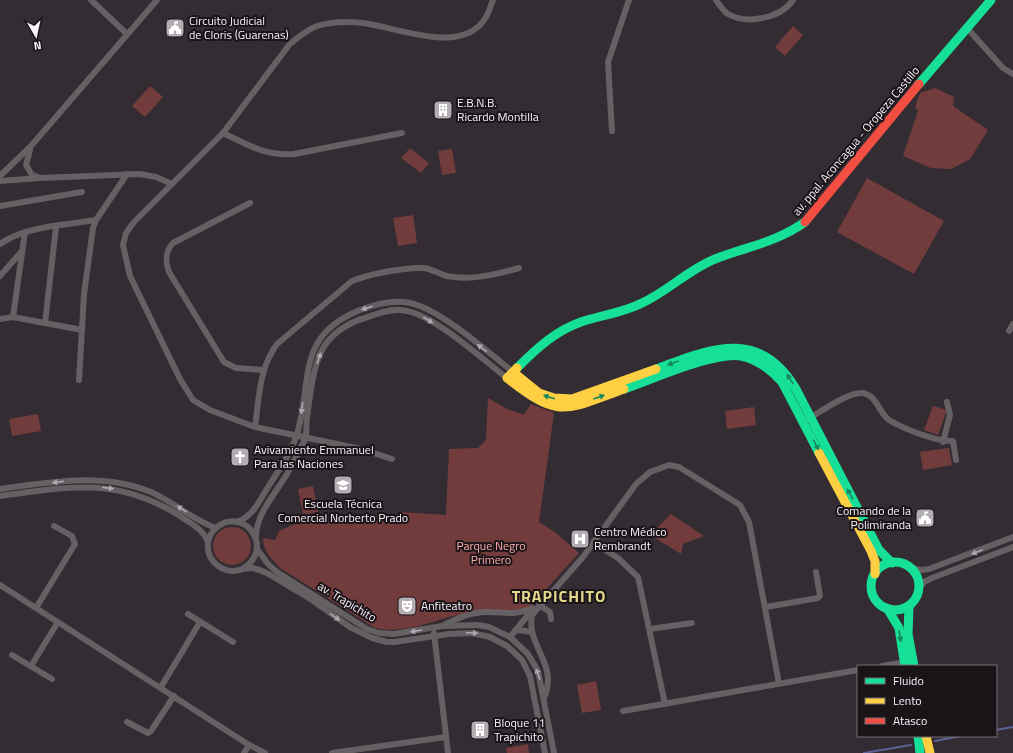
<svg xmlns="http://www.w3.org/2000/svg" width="1013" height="753" viewBox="0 0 1013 753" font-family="'Titillium Web',sans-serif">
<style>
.green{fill:#733c3c}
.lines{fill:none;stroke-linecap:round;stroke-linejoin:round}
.stream{stroke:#5c6298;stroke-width:2}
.street{stroke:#656064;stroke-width:6}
.fast{stroke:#16e098;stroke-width:9}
.slow{stroke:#ffcf43;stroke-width:9}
.jam{stroke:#f24e42;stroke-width:9}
.oneway{fill:#b0a8ae}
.oneway2{fill:#18845f}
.labels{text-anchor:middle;stroke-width:4;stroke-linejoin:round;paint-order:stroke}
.poi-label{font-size:12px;fill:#faf1f9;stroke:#1a1419;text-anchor:start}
.street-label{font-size:12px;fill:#faf1f9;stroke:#1a1419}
.park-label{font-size:12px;fill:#ffaca9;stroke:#1a1419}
.district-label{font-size:16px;font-weight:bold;letter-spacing:1px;fill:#e5d88a;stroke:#1a1419}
</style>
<rect width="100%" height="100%" fill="#332c32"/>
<g class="green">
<polygon points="793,26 803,35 785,56 775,47"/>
<polygon points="150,86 163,97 145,117 132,106"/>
<polygon points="935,88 954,97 953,106 988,130 970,159 951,169 931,168 903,156 918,111 915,107 920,93"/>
<polygon points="410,148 429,163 421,173 401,158"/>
<polygon points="452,149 456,173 442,175 438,151"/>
<polygon points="867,178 944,221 914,274 837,232"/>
<polygon points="413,215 417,243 398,246 393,218"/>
<path d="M488 398 507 409 524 415 531 404 554 413 539 522 556 533 579 553 530 607 523 611C503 612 481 610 462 614 432 620 406 635 375 628L280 568C272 559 263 551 263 538L275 540 279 531 299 522 353 521 381 515 400 519V512L446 515 449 449 478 448 486 440Z"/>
<polygon points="933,406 947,410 938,435 924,430"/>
<polygon points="754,407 756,425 727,429 725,411"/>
<polygon points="38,414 41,431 12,436 9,419"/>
<polygon points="949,448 952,465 923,470 920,452"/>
<polygon points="313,486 318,512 303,515 298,489"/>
<polygon points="671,514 704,536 683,544 681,554 650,535"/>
<circle cx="232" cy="546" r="19"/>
<polygon points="596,681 601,710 582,713 577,685"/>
<polygon points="528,744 529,753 507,753 506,748"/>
</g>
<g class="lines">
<g class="stream">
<polyline points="996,730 1013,727"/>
<polyline points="935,741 961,736"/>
<polyline points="864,753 911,745"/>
</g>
<g class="street">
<polyline points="91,0 127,34"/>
<path d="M716 0C719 4 723 11 728 14 747 25 781 18 793 0"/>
<polyline points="966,27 1003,68 1013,74"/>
<polyline points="612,131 608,62 629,0"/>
<path d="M223 133C248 145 265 156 294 154L402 133"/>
<polyline points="30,150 26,165 32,175 38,177"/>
<polyline points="0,176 31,146 157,0"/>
<polyline points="0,181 40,178 140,174 156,177 172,184"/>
<path d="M250 203 173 243C165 252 165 261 169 272L224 362 236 368 264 370"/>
<polyline points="0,206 82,192"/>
<path d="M0 244C25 226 66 225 96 220"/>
<polyline points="0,276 22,251"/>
<polyline points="13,317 25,232"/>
<polyline points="0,319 13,317 82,330"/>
<polyline points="45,323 56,227"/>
<polyline points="1009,331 1013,324"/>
<polyline points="79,380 84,294 93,228 96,220 127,174"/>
<path d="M808 419C822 411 847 393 861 393 876 393 879 413 889 420 904 429 937 442 953 441L956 460"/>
<path d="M255 427C259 399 259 368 277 344L352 281C370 274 405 267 424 268 432 269 439 274 447 276 471 281 497 274 519 268"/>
<polyline points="943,442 950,415 947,402"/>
<path d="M392 459 361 449 255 427 210 410 193 400 180 379 130 276 123 245 126 233 134 222 223 133 289 45C297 38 306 30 317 26 330 22 349 21 363 23 397 27 463 57 486 17 489 12 491 5 493 0"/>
<path d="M0 489C50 482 103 472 151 492 174 502 192 520 216 528"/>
<path d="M0 496C69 486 118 477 180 516 191 524 204 529 208 543"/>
<path d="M236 522C251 518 258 504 265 492 276 474 291 454 297 434 313 380 295 336 360 310 373 305 390 301 404 302 435 304 488 352 513 372"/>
<path d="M256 536C256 514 276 493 287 474 293 463 300 451 305 439 307 433 306 424 307 418 310 397 312 372 321 352 329 335 347 323 365 318 376 314 389 309 400 310 431 311 482 359 507 378"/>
<polyline points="593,542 618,558 638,577 665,704"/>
<polyline points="257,549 268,564 277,572 367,629 379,633 394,634 442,626 478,625 489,627 510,637 528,654 538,671 554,753"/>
<polyline points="911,568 921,570 929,569 1013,537"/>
<path d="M240 570C277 552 246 505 217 527 211 532 207 540 208 549 209 561 221 571 233 571 240 570 246 568 252 568 257 569 262 571 267 573L312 600 350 627 372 638 387 642H394L449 634 472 633 490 637 507 646 522 660 530 676 545 753"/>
<polyline points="0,585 249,745 265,753"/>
<polyline points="919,588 924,582 932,578 1013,547"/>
<polyline points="539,605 550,612 551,619"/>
<polyline points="766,607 818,598 820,596 816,572"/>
<polyline points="36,608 75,544 72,536 54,526"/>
<polyline points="188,614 233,642"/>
<path d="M444 625C458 618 471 612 487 612 507 612 513 616 533 608"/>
<polyline points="650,629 692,623"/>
<polyline points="515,631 519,630 531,632"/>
<polyline points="434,633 448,753"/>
<polyline points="510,637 532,610"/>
<polyline points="12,655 52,679"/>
<polyline points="31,666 58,622"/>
<polyline points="882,666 905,662"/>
<polyline points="161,687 200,622"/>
<path d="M544 698C559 663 526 647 532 615L583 557 636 484 650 472 669 465 679 467 740 505 749 522 779 684"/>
<polyline points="623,711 858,670"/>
<polyline points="127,722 148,733 151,731 174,696"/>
<polyline points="244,753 249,745"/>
<polyline points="332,753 446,737"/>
</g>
<g class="fast">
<polyline points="919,84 991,0"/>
<path d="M517 368C536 349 555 331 581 322 601 315 623 313 642 303 668 291 688 270 715 259 746 247 777 242 805 222"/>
<path d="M656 369C711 349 759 327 796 389L879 550 892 563"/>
<path d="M624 389C651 380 715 351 741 356 757 359 771 370 782 382L819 453"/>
<circle cx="895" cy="586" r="24"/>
<polyline points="909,606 908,634 914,666"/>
<polyline points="887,608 899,628 905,666"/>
<polyline points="918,736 920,753"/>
</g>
<g class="slow">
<path d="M517 368 507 378C560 420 565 410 624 389"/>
<polyline points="513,372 539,393 554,398 572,399 656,369"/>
<polyline points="819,453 871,551 875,561 875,574"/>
<polyline points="926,736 930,753"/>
</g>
<polyline class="jam" points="805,222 919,84"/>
</g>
<defs><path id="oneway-solid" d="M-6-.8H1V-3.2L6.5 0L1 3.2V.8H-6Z"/></defs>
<g class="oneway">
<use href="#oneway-solid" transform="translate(367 308) rotate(163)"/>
<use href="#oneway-solid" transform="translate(428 320) rotate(32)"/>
<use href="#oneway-solid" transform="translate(482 348) rotate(-143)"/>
<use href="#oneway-solid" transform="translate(319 358) rotate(-70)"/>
<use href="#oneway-solid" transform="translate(302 408) rotate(98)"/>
<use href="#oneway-solid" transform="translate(58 482) rotate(173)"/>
<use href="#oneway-solid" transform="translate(108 488) rotate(6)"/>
<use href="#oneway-solid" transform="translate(182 509) rotate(-148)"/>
<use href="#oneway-solid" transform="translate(977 552) rotate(158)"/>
<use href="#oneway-solid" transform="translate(335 617) rotate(35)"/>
<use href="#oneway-solid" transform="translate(416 631) rotate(171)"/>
<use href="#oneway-solid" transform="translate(472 633) rotate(2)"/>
<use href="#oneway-solid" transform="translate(538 674) rotate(-110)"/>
</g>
<g class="oneway2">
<use href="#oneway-solid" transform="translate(673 363) rotate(160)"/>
<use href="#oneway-solid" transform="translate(790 379) rotate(-123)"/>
<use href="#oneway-solid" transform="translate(549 397) rotate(-162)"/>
<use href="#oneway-solid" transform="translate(599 397) rotate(-20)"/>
<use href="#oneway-solid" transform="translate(816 445) rotate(63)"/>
<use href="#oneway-solid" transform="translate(850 494) rotate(-117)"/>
<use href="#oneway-solid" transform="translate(900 636) rotate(81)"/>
</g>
<defs>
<symbol id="civic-square" viewBox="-11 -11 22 22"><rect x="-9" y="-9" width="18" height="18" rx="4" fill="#b4acb3" stroke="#1a1419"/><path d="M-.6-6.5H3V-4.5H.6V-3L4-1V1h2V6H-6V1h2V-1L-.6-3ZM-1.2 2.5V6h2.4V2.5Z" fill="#fff"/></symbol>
<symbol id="building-square" viewBox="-11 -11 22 22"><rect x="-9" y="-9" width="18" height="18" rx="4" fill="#b4acb3" stroke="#1a1419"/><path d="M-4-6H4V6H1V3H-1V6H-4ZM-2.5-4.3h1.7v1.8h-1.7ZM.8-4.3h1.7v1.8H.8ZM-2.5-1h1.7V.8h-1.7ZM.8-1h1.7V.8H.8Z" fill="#fff"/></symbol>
<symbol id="church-square" viewBox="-11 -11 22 22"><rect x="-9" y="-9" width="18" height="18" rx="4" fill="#b4acb3" stroke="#1a1419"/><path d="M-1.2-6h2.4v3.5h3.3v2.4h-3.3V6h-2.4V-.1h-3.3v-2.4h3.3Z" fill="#fff"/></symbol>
<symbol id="school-square" viewBox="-11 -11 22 22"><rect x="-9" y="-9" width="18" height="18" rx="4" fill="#b4acb3" stroke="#1a1419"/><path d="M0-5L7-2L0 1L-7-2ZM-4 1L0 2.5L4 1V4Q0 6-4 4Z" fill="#fff"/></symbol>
<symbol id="hospital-square" viewBox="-11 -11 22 22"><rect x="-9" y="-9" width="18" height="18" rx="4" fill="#b4acb3" stroke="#1a1419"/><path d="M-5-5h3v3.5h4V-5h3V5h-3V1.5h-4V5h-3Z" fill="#fff"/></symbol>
<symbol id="theatre-square" viewBox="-11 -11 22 22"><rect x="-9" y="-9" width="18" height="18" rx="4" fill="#b4acb3" stroke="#1a1419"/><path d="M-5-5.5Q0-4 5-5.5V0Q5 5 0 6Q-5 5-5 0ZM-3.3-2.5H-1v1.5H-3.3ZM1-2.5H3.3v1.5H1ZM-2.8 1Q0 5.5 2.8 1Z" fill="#fff"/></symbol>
</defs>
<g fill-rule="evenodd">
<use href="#civic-square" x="164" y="17" width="22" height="22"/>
<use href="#building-square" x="432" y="99" width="22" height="22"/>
<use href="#church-square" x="229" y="446" width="22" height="22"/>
<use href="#school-square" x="332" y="474" width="22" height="22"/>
<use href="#civic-square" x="914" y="507" width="22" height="22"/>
<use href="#hospital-square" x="569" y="528" width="22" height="22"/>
<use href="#theatre-square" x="396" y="595" width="22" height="22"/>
<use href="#building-square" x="469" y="719" width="22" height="22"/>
</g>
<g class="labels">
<g class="poi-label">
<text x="189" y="25">Circuito Judicial<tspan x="189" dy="14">de Cloris (Guarenas)</tspan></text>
<text x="457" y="107">E.B.N.B.<tspan x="457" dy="14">Ricardo Montilla</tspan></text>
<text x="254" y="454">Avivamiento Emmanuel<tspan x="254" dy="14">Para las Naciones</tspan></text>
<text x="343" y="508" text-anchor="middle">Escuela Técnica<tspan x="343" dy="14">Comercial Norberto Prado</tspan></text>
<text x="911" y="515" text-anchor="end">Comando de la<tspan x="911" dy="14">Polimiranda</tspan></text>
<text x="594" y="536">Centro Médico<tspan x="594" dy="14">Rembrandt</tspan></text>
<text x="421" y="610">Anfiteatro</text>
<text x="494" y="727">Bloque 11<tspan x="494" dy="14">Trapichito</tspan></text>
</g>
<g class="street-label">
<text transform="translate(856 141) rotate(-50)" y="4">av. ppal. Aconcagua - Oropeza Castillo</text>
<text transform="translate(347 602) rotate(31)" y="4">av. Trapichito</text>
</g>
<g class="park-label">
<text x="491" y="550">Parque Negro<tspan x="491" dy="14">Primero</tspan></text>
</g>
<g class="district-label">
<text x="559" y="602">TRAPICHITO</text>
</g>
</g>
<rect x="857" y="665" width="140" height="72" fill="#1a1419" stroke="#746c73"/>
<rect x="865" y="678" width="20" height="6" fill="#16e098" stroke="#746c73"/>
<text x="893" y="685" font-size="12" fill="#faf1f9">Fluido</text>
<rect x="865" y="698" width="20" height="6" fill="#ffcf43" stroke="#746c73"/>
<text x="893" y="705" font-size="12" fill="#faf1f9">Lento</text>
<rect x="865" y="718" width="20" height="6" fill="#f24e42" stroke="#746c73"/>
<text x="893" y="725" font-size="12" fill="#faf1f9">Atasco</text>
<g transform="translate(36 36) rotate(171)" stroke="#1a1419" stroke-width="3" paint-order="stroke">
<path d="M0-3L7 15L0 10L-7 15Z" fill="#faf1f9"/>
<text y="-6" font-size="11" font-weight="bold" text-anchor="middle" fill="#faf1f9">N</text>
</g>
</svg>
